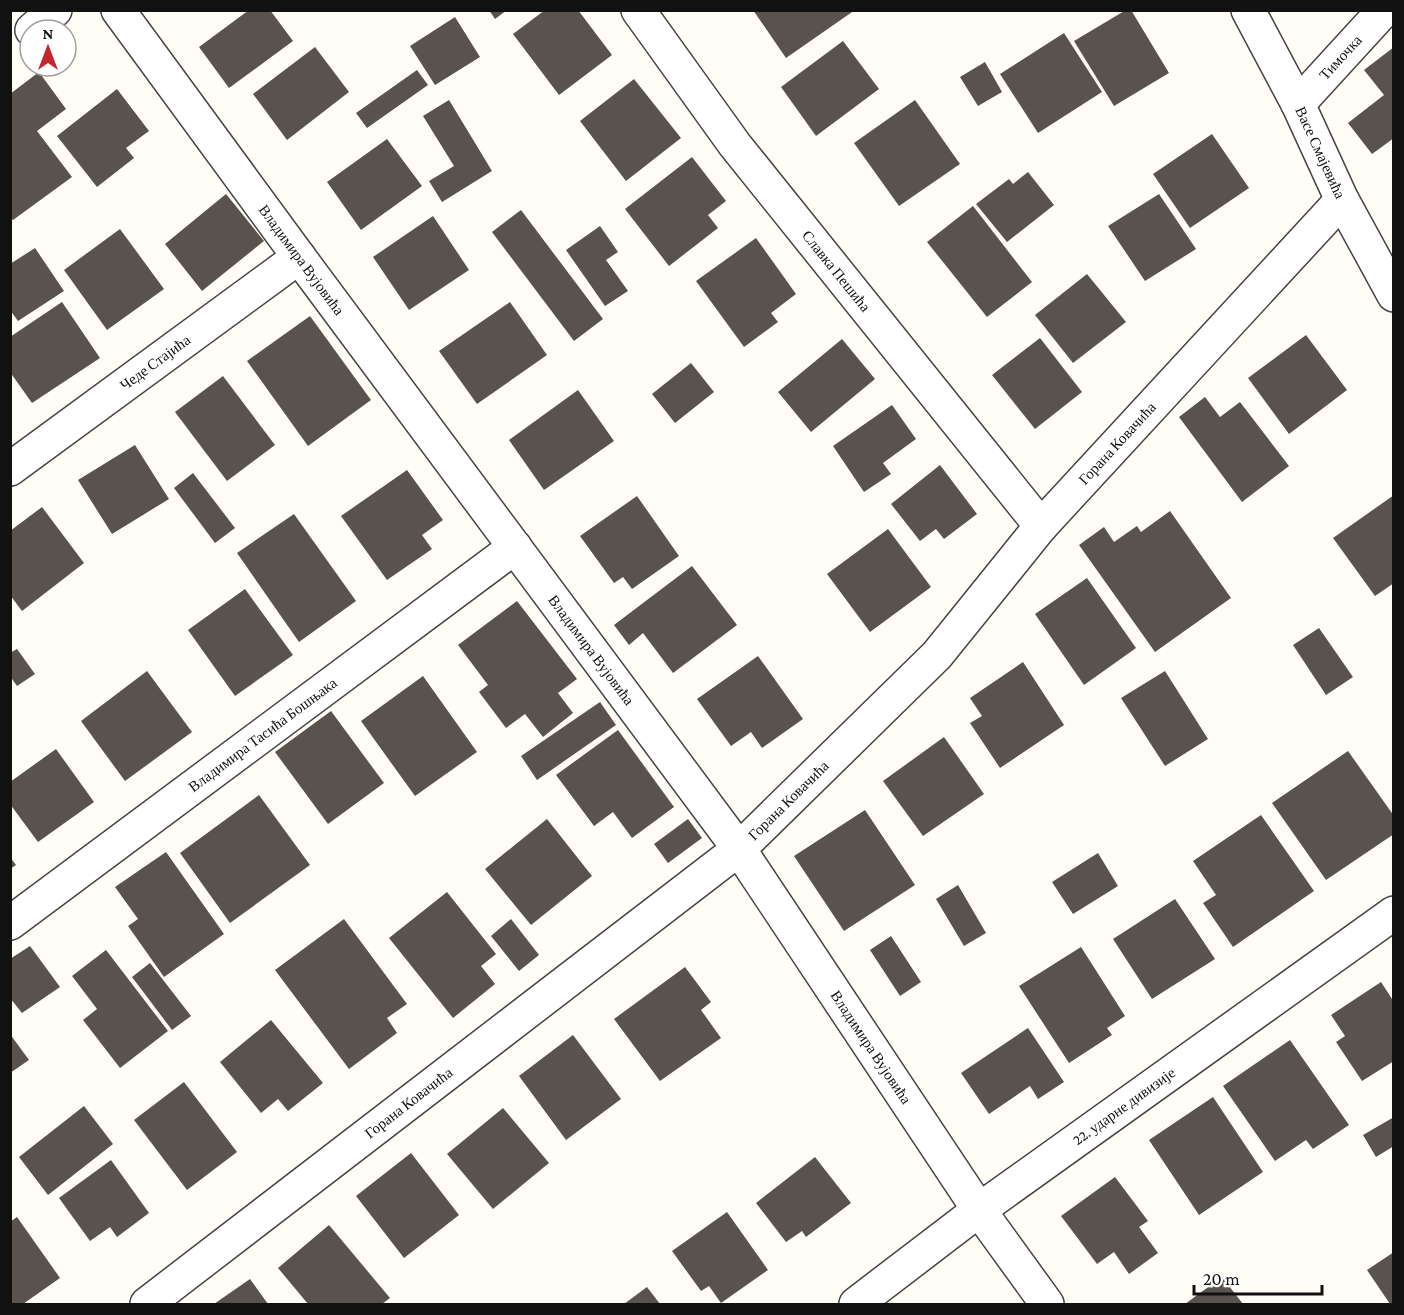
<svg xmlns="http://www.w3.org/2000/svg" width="1404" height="1315" viewBox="0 0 1404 1315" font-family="'Crimson Pro',serif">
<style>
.building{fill:#5a524d}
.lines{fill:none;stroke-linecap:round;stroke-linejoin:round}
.minor-casing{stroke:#444;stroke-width:36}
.tertiary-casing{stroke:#444;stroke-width:36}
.minor{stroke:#fff;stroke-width:33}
.tertiary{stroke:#fff;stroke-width:33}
.labels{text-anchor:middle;stroke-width:6;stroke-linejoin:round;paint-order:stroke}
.street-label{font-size:15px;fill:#111;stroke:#fff}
</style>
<rect width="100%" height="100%" fill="#fffdf5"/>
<g class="building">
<polygon points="249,10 270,10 293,41 229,88 199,47"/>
<polygon points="489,10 507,10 495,19"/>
<polygon points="545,10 578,10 612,55 559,95 513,34"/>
<polygon points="753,10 855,10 786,58"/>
<polygon points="1126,10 1131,10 1169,73 1114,106 1074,41"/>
<polygon points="455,17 480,57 435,85 410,46"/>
<polygon points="1064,33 1102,92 1038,133 1000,74"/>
<polygon points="843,41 879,89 816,136 781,87"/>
<polygon points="315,47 349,92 287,140 253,94"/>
<polygon points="1394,47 1394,138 1372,154 1348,123 1384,95 1364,70"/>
<polygon points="985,62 1002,92 978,106 960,77"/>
<polygon points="417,70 428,85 367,128 356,113"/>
<polygon points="39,72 66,109 37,131 72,177 13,220 10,217 10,94"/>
<polygon points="634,79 681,138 626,181 580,121"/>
<polygon points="117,89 149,131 126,148 134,158 97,187 57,136"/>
<polygon points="449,100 492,171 442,202 429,181 454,166 423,116"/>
<polygon points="915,100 960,164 899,206 854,143"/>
<polygon points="1212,134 1249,188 1190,228 1153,174"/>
<polygon points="387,139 422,186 361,230 327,182"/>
<polygon points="692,157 726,201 708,215 718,228 669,266 625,209"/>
<polygon points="1028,172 1054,205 1007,242 976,204 1009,179 1013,184"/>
<polygon points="226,194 264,241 202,291 165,244"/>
<polygon points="1159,194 1196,249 1145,281 1108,226"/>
<polygon points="973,206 1032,282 987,317 927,242"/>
<polygon points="521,210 603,319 574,341 492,232"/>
<polygon points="433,216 469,270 409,310 373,257"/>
<polygon points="600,226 618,252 606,260 628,291 605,306 566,250"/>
<polygon points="120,229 164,289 107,330 64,270"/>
<polygon points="756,238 796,294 771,313 778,322 744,347 696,281"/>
<polygon points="35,248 64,291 18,321 10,310 10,264"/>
<polygon points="1087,274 1126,322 1073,363 1035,315"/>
<polygon points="62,302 100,358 32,403 10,372 10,337"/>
<polygon points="510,302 547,355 477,404 439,351"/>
<polygon points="310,316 371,400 308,446 247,361"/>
<polygon points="1306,335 1347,390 1289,434 1248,378"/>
<polygon points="1040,338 1082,392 1035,429 992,375"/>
<polygon points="842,339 875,379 811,432 778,392"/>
<polygon points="691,363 714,392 675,423 652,394"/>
<polygon points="223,376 275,445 227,481 175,412"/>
<polygon points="578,390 614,441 544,490 509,440"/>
<polygon points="1205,397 1220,417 1240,402 1289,466 1242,502 1179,417"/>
<polygon points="892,405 916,439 883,463 891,474 864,492 833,446"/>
<polygon points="135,445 169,499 112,534 78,480"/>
<polygon points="940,465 977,514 944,539 936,529 920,541 891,504"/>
<polygon points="407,470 443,520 422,535 432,549 387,580 341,516"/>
<polygon points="193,473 235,528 215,543 174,488"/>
<polygon points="1394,495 1394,583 1375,596 1333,538"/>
<polygon points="637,496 679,556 632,589 623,577 614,583 580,536"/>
<polygon points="42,507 84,563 22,611 10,595 10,531"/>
<polygon points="1170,511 1231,598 1155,652 1079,545 1104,527 1114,542 1137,526 1141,532"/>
<polygon points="294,514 356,601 299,642 237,553"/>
<polygon points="888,529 931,587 870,632 827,574"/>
<polygon points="692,566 737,625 673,673 643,633 629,645 614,625"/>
<polygon points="1087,578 1136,648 1084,685 1035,614"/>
<polygon points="245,589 293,655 235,696 188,630"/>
<polygon points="517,601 577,679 558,693 573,713 543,737 525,714 506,728 479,692 488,685 458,645"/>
<polygon points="1319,628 1353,677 1326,695 1293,645"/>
<polygon points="17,649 35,674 17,686 10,676 10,653"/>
<polygon points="758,656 803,719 762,748 751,732 731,746 697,699"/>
<polygon points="1023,662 1064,725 1000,768 970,723 982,716 970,698"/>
<polygon points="147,671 192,732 125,781 81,721"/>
<polygon points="1165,671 1208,739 1165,766 1121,698"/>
<polygon points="423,676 477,752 415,796 361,721"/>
<polygon points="600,702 616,725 537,780 521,756"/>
<polygon points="331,711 384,783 328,824 275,752"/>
<polygon points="618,730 674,807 632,838 613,812 594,826 556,775"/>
<polygon points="944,737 984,794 923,836 883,781"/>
<polygon points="56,749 94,802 38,842 10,804 10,782"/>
<polygon points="1348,751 1394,816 1394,834 1326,880 1272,803"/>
<polygon points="259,795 310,865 230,923 180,853"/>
<polygon points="865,810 915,885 844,931 794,856"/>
<polygon points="1261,815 1314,891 1233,947 1203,903 1216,895 1193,861"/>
<polygon points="547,819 592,876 531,925 485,869"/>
<polygon points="688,819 702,838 668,863 654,844"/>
<polygon points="166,852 224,934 164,977 128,926 138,919 115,887"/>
<polygon points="1098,853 1118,886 1073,914 1052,882"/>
<polygon points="10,857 16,865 10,869"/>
<polygon points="958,885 986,933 964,946 936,899"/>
<polygon points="447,892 496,954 481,966 495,984 453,1018 389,938"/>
<polygon points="1175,899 1215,959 1152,999 1113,939"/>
<polygon points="344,919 407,1004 387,1018 397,1033 349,1069 275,970"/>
<polygon points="511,919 539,955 519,971 491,936"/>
<polygon points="891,936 921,982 900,996 870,950"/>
<polygon points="30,946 60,987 22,1013 10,998 10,959"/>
<polygon points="1081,947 1125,1016 1107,1028 1112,1035 1069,1063 1019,986"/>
<polygon points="106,950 168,1031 120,1068 83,1020 97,1009 72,976"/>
<polygon points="150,963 191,1016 172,1030 132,977"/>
<polygon points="685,967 711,1002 701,1010 721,1038 660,1081 614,1019"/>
<polygon points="1381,982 1394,1002 1394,1061 1362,1081 1336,1042 1345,1036 1331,1015"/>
<polygon points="271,1020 323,1083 288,1111 278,1099 261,1113 220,1062"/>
<polygon points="1028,1028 1064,1082 1038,1099 1030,1086 989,1114 961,1073"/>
<polygon points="10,1034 29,1060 10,1073"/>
<polygon points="573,1035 621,1099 566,1140 519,1076"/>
<polygon points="1290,1040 1349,1125 1313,1149 1306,1140 1275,1161 1223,1086"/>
<polygon points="184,1082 237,1152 187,1190 134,1120"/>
<polygon points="1213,1097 1263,1172 1199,1215 1149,1140"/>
<polygon points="84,1106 113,1144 48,1195 19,1157"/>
<polygon points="503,1108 549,1163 493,1209 447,1154"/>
<polygon points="1394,1117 1394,1146 1376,1157 1363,1135"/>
<polygon points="411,1153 459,1215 404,1258 356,1196"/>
<polygon points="815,1157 851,1203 806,1237 802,1231 786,1242 756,1203"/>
<polygon points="111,1160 149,1213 117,1237 110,1227 90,1241 59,1198"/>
<polygon points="1115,1177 1148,1221 1139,1227 1158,1253 1129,1274 1114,1252 1097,1264 1061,1216"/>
<polygon points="727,1212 768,1270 721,1303 709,1286 701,1291 672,1251"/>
<polygon points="17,1217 60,1278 23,1304 10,1304 10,1222"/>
<polygon points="329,1225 390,1298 382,1304 308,1304 278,1268"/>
<polygon points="1394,1252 1394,1304 1390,1304 1367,1270"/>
<polygon points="1222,1277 1243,1304 1185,1304"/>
<polygon points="250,1279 268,1304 214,1304"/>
<polygon points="647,1287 660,1304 624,1304"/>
</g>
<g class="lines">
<defs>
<g id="minor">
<path id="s1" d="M118 10 299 257 739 849 979 1210 1047 1304"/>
<path id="s2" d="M638 10 735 145 1041 526"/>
<polyline points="32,30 55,10"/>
<path id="s3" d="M1298 104 1384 10"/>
<path id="s4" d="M10 469 299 257"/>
<path id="s5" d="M10 923 515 547"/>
<path id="s6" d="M147 1304 739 849 937 655 1041 526 1342 200"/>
<path id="s7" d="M856 1304 979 1210 1394 913"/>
</g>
<g id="tertiary">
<path id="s8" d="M1248 10 1298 104 1342 200 1394 295"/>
</g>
</defs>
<use href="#minor" class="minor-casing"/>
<use href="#tertiary" class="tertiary-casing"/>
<use href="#minor" class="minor"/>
<use href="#tertiary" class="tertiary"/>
</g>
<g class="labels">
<g class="street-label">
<text dy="5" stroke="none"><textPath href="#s3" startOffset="63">Тимочка</textPath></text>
<text dy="5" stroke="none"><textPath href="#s8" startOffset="160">Васе Смајевића</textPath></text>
<text dy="5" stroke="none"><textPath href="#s1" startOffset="310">Владимира Вујовића</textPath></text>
<text dy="5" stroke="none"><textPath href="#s2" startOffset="328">Славка Пешића</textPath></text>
<text dy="5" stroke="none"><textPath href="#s4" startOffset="180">Чеде Стајића</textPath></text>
<text dy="5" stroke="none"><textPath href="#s6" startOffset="1302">Горана Ковачића</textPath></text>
<text dy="5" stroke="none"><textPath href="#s1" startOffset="796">Владимира Вујовића</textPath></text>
<text dy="5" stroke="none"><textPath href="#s5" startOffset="315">Владимира Тасића Бошњака</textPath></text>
<text dy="5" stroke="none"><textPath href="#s6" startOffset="816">Горана Ковачића</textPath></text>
<text dy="5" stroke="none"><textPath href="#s1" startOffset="1282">Владимира Вујовића</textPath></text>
<text dy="5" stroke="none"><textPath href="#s6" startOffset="330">Горана Ковачића</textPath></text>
<text dy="5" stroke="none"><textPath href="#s7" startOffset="333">22. ударне дивизије</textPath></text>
</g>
</g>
<rect width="1404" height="1315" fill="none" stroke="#111111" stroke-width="24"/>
<g transform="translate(48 48)"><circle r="28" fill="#ffffff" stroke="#a0a0a0" stroke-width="1.5"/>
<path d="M0-4.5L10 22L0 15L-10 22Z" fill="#c4262e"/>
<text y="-9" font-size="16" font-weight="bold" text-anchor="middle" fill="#111111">N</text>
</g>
<path d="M1194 1285v9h128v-9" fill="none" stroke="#111111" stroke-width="3"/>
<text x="1203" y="1285" font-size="18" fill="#111111" stroke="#ffffff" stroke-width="4.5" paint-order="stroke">20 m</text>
</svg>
